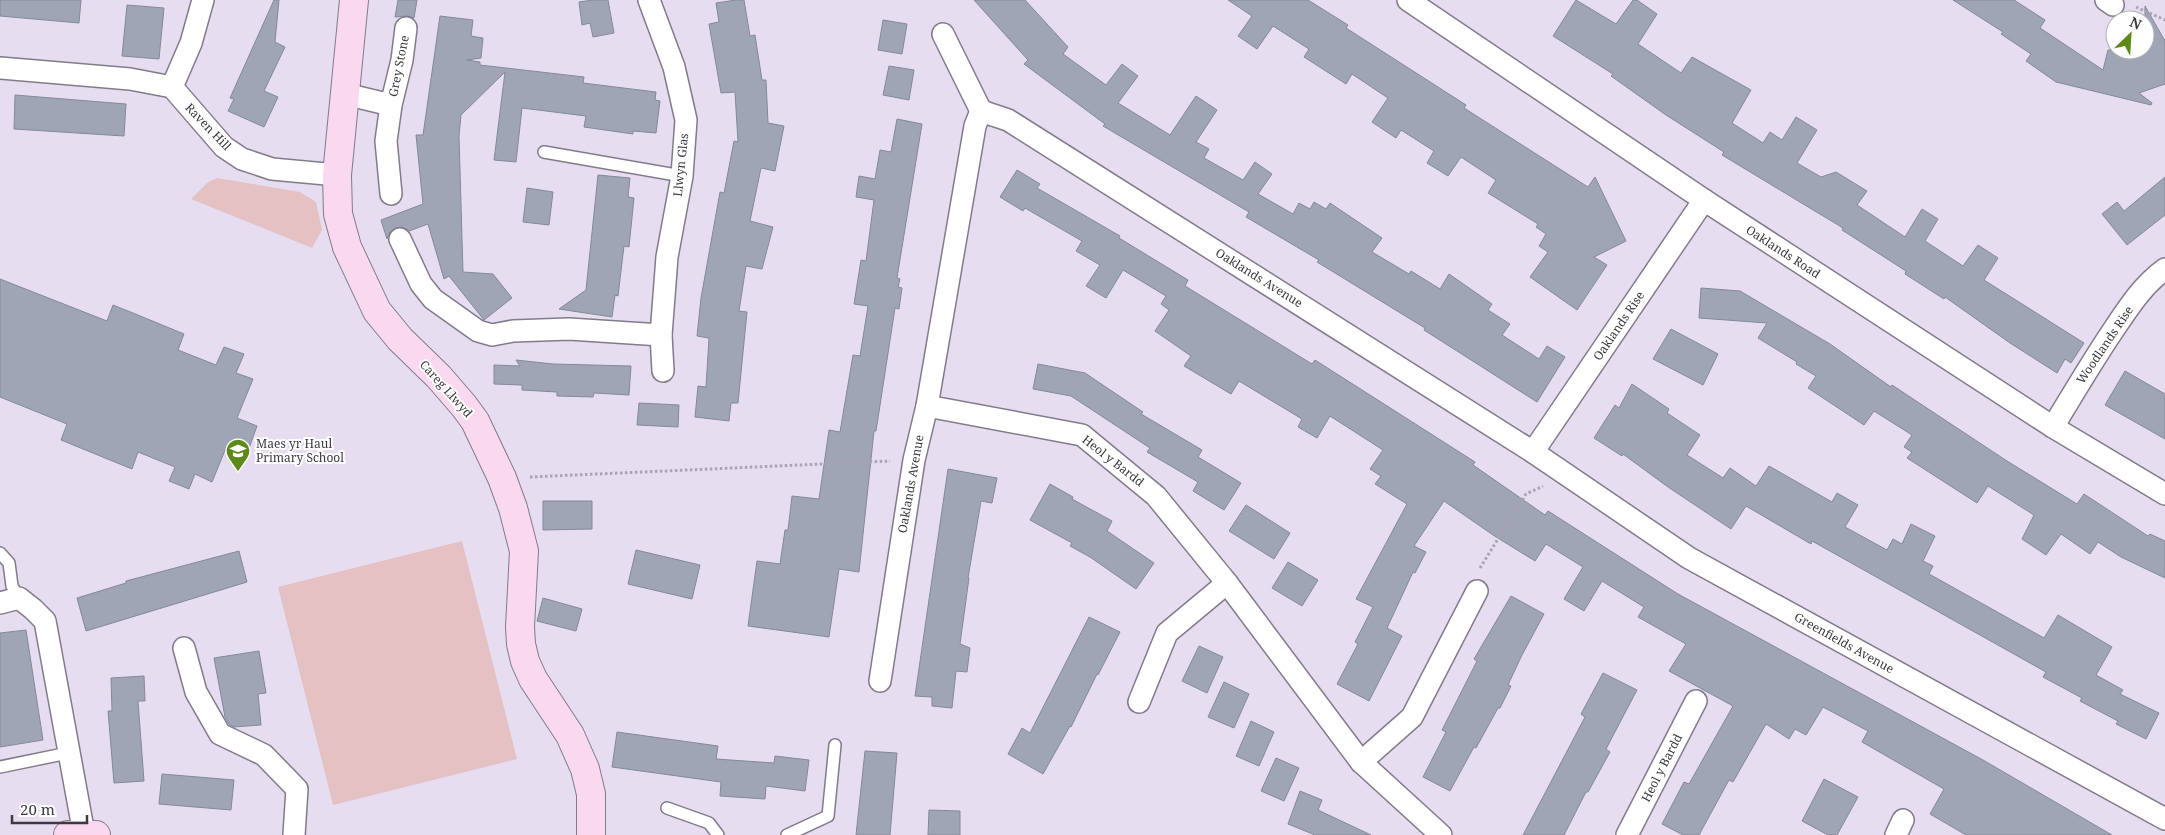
<svg xmlns="http://www.w3.org/2000/svg" width="2165" height="835" viewBox="0 0 2165 835" font-family="'Noto Serif',serif">
<style>
.green{fill:#e4c1c3}
.building{fill:#9fa5b5;stroke:#838999}
.lines{fill:none;stroke-linecap:round;stroke-linejoin:round}
.lane-casing{stroke:#817b8a;stroke-width:14}
.street-casing{stroke:#817b8a;stroke-width:24}
.secondary-casing{stroke:#817b8a;stroke-width:30}
.path{stroke:#a9a3b1;stroke-width:3;stroke-dasharray:2.5 2.5;stroke-linecap:butt}
.lane{stroke:#fff;stroke-width:11}
.street{stroke:#fff;stroke-width:21}
.secondary{stroke:#fad9f0;stroke-width:28}
.labels{text-anchor:middle;stroke-width:4;stroke-linejoin:round;paint-order:stroke}
.street-label{font-size:12px;fill:#3c3940;stroke:#fff}
.poi-label{font-size:12px;fill:#3c3940;stroke:#fff;text-anchor:start}
</style>
<rect width="100%" height="100%" fill="#e6def0"/>
<g class="green">
<polygon points="217,178 300,192 316,202 322,230 312,248 191,199 207,183"/>
<polygon points="462,541 517,759 333,805 278,587"/>
</g>
<g class="building">
<polygon points="0,0 81,0 79,23 0,16"/>
<polygon points="274,0 279,0 275,42 285,47 264,91 278,97 264,127 228,111 234,99 230,98"/>
<polygon points="398,0 417,0 414,18 407,16 395,17"/>
<polygon points="593,0 608,0 614,33 593,37 590,23 582,25 579,2"/>
<polygon points="736,0 744,0 750,36 755,35 762,80 766,80 768,123 784,126 775,171 761,168 750,221 773,227 762,269 746,266 739,311 747,312 738,403 731,403 729,421 695,417 698,386 706,387 709,338 697,336 701,298 720,192 724,193 734,141 738,142 735,92 721,93 709,24 719,22 716,3"/>
<polygon points="974,0 1025,0 1068,47 1063,54 1106,85 1122,64 1138,76 1118,103 1170,135 1196,96 1217,110 1196,142 1209,149 1204,158 1243,180 1255,162 1272,174 1258,194 1293,214 1299,203 1310,209 1314,202 1326,209 1330,203 1382,238 1372,252 1409,274 1411,271 1440,289 1449,274 1492,304 1488,310 1510,324 1502,335 1539,359 1547,346 1565,357 1537,402 1424,330 1425,328 1317,262 1319,260 1246,217 1249,212 1103,126 1105,124 1024,64 1028,60"/>
<polygon points="1228,0 1308,0 1348,25 1346,28 1466,105 1464,108 1588,187 1595,177 1626,241 1594,257 1607,265 1577,310 1530,277 1548,252 1539,246 1546,234 1536,227 1538,224 1488,193 1496,180 1461,157 1448,176 1427,163 1434,151 1401,130 1396,138 1372,122 1388,98 1352,74 1346,84 1304,57 1309,49 1273,26 1257,49 1238,36 1252,16"/>
<polygon points="1576,0 1616,24 1633,0 1637,0 1657,14 1638,44 1681,73 1692,57 1751,90 1732,123 1763,143 1770,132 1782,140 1796,117 1817,130 1797,163 1821,177 1836,172 1867,191 1857,205 1905,237 1922,209 1938,219 1925,241 1963,266 1978,245 1998,258 1984,280 2084,343 2071,363 2065,359 2057,373 2010,343 1945,297 1944,299 1905,274 1906,271 1842,230 1843,228 1722,155 1724,152 1666,115 1611,76 1613,74 1553,36"/>
<polygon points="1953,0 2014,0 2045,20 2040,28 2103,70 2108,50 2145,50 2145,6 2165,41 2165,84 2139,93 2152,103 2151,105 2056,82 2026,61 2031,54 2001,34 2003,32"/>
<polygon points="127,5 164,8 159,59 122,56"/>
<polygon points="440,16 473,20 471,36 483,38 481,58 467,60 480,62 480,65 584,77 583,83 656,92 655,100 660,101 656,133 633,131 633,134 584,127 586,116 522,108 516,162 494,160 505,72 461,115 459,136 463,272 493,274 512,298 484,320 449,276 444,279 428,224 409,231 402,227 395,228 390,232 387,239 381,220 423,204 416,135 423,135"/>
<polygon points="883,20 907,24 902,54 878,50"/>
<polygon points="889,66 914,70 909,100 883,95"/>
<polygon points="15,95 126,104 124,136 14,129"/>
<polygon points="897,119 922,124 897,278 900,279 898,287 902,288 899,309 895,308 876,431 874,431 859,572 839,569 829,637 748,626 757,561 780,564 785,530 788,530 792,496 819,499 829,430 840,432 853,355 860,356 868,306 854,304 861,260 866,261 874,200 856,197 859,176 875,179 880,150 891,152"/>
<polygon points="1017,170 1040,184 1037,188 1120,236 1119,238 1188,280 1185,286 1312,364 1315,360 1475,462 1473,465 1545,515 1548,511 1678,594 1983,760 2112,835 1966,835 1930,814 1944,789 1862,742 1868,731 1823,707 1806,735 1795,729 1789,739 1766,724 1733,782 1729,780 1699,835 1683,835 1662,824 1684,782 1689,784 1733,706 1669,671 1686,644 1638,617 1644,607 1602,581 1584,611 1564,599 1583,567 1546,544 1535,561 1493,535 1444,501 1414,546 1426,552 1415,573 1413,572 1387,628 1402,636 1369,701 1337,684 1358,644 1355,642 1373,607 1356,599 1407,504 1375,484 1381,476 1370,469 1383,450 1330,416 1317,438 1298,427 1302,419 1239,381 1231,394 1184,366 1191,356 1155,331 1169,310 1161,304 1166,296 1123,270 1106,298 1086,286 1100,265 1076,251 1082,241 1025,208 1023,211 1000,197"/>
<polygon points="598,175 630,178 628,197 634,198 629,247 624,246 618,296 615,295 612,317 559,309 586,290"/>
<polygon points="2165,177 2165,215 2127,245 2102,214 2117,202 2124,211"/>
<polygon points="527,188 553,192 549,225 523,222"/>
<polygon points="0,279 107,321 113,305 133,313 184,334 178,350 216,365 224,347 244,354 236,373 253,379 237,418 257,426 248,451 228,443 212,482 195,474 189,489 169,481 175,467 138,452 132,469 61,440 67,424 0,397"/>
<polygon points="1701,288 1740,291 1830,344 1891,387 1892,385 2007,461 2077,504 2084,494 2148,536 2150,534 2165,541 2165,578 2121,557 2098,542 2090,554 2061,534 2046,555 2022,539 2034,515 1988,486 1977,503 1907,458 1912,452 1904,447 1912,435 1874,411 1864,425 1808,388 1816,376 1796,364 1797,362 1758,338 1767,323 1699,318"/>
<polygon points="1671,329 1718,354 1703,385 1653,359"/>
<polygon points="516,360 553,364 631,366 629,395 594,393 593,397 557,396 557,392 522,390 522,385 494,384 494,365 520,366"/>
<polygon points="1038,364 1085,373 1143,412 1141,414 1202,450 1198,457 1241,483 1224,510 1193,491 1198,482 1147,452 1150,448 1071,396 1033,389"/>
<polygon points="2125,371 2165,394 2165,439 2105,405"/>
<polygon points="1632,384 1669,409 1667,413 1700,435 1687,455 1723,478 1730,468 1756,486 1769,466 1832,502 1837,493 1858,505 1845,527 1887,550 1893,539 1902,544 1911,524 1935,536 1923,561 1933,566 1929,574 2044,638 2058,615 2112,647 2096,675 2123,690 2120,694 2159,713 2146,739 2116,724 2118,721 2080,701 2082,698 2043,677 2046,672 1812,541 1811,544 1746,506 1731,529 1668,487 1623,454 1622,456 1594,438 1615,405 1619,408"/>
<polygon points="639,403 679,405 678,427 637,425"/>
<polygon points="948,469 997,478 992,503 981,501 968,578 969,578 960,644 970,648 967,672 956,671 952,708 932,706 932,697 915,696"/>
<polygon points="1050,484 1073,497 1072,499 1112,521 1107,531 1154,563 1136,589 1090,557 1070,546 1072,543 1030,520"/>
<polygon points="543,501 592,501 592,529 543,530"/>
<polygon points="1246,505 1290,533 1274,559 1229,531"/>
<polygon points="636,550 700,565 692,599 628,584"/>
<polygon points="239,551 247,582 86,631 77,598 126,583 126,581"/>
<polygon points="1288,562 1318,580 1302,606 1272,588"/>
<polygon points="1511,596 1544,614 1521,657 1508,685 1511,686 1500,708 1498,708 1476,748 1474,747 1450,791 1423,777 1446,732 1442,730 1477,661 1474,659"/>
<polygon points="543,598 582,609 576,631 537,621"/>
<polygon points="1089,617 1120,632 1098,675 1097,674 1071,727 1070,726 1043,774 1008,754 1022,728 1030,733"/>
<polygon points="26,630 43,740 0,747 0,633"/>
<polygon points="1199,646 1223,657 1207,693 1182,681"/>
<polygon points="259,651 266,693 258,694 261,725 234,727 229,724 225,717 214,658"/>
<polygon points="1603,673 1637,690 1606,749 1610,752 1588,792 1586,792 1564,835 1523,835 1585,717 1581,714"/>
<polygon points="144,676 145,701 138,701 144,781 114,783 108,711 112,711 111,678"/>
<polygon points="1224,682 1249,694 1234,728 1208,717"/>
<polygon points="1251,721 1274,732 1259,766 1236,756"/>
<polygon points="617,732 718,746 716,759 774,763 775,756 809,760 805,791 766,786 765,799 720,796 721,782 612,767"/>
<polygon points="865,751 897,753 890,835 856,835"/>
<polygon points="1276,758 1299,768 1284,801 1261,791"/>
<polygon points="162,774 234,780 231,810 159,804"/>
<polygon points="1824,779 1858,797 1837,835 1828,835 1802,821"/>
<polygon points="1300,791 1322,800 1318,810 1371,835 1315,835 1288,824"/>
<polygon points="929,810 960,811 960,835 928,835"/>
</g>
<g class="lines">
<defs>
<g id="lane">
<polyline points="544,152 682,176"/>
<polyline points="0,553 9,563 12,586 19,598"/>
<polyline points="0,767 68,753"/>
<polyline points="667,808 709,823 718,835"/>
<polyline points="787,835 828,816 835,745"/>
</g>
<g id="street">
<polyline points="649,0 674,67 686,120 682,176 667,257 661,335 663,371"/>
<polyline points="1408,0 1704,200 2053,427 2165,494"/>
<polyline points="2106,0 2113,5"/>
<polyline points="943,34 981,111"/>
<polyline points="0,68 130,79 172,87 224,147 242,159 272,169 337,175"/>
<polyline points="172,87 191,43 203,0"/>
<polyline points="345,94 391,105"/>
<polyline points="391,194 386,141 391,105 402,60 406,28"/>
<polyline points="400,239 421,284 433,299 478,331 492,335 513,331 569,329 661,335"/>
<polyline points="927,406 1082,435 1156,496 1227,583 1361,762 1441,835"/>
<path d="M2053 427C2071 397 2089 367 2108 338 2125 313 2141 286 2165 269"/>
<polyline points="1533,452 1704,200"/>
<polyline points="0,603 19,598 33,609 45,621 84,834"/>
<polyline points="184,648 196,692 220,734 264,755 297,789 294,835"/>
<polyline points="880,681 914,460 927,406 975,126 981,111 1008,120 1533,452 1689,558 2165,819"/>
<polyline points="1139,702 1167,633 1227,583"/>
<polyline points="1361,762 1412,717 1477,591"/>
<polyline points="1627,835 1696,701"/>
<polyline points="1896,835 1903,820"/>
</g>
<g id="secondary">
<polyline points="354,0 337,175 338,214 347,247 377,311 400,339 439,377 464,406 475,421 502,478 513,508 524,551 520,627 521,644 525,661 533,679 570,735 585,769 591,794 591,835"/>
<polyline points="68,835 96,835"/>
</g>
</defs>
<use href="#lane" class="lane-casing"/>
<use href="#street" class="street-casing"/>
<use href="#secondary" class="secondary-casing"/>
<g class="path">
<polyline points="2136,7 2165,20"/>
<polyline points="530,477 890,461"/>
<polyline points="1480,568 1526,494 1543,486"/>
</g>
<use href="#lane" class="lane"/>
<use href="#street" class="street"/>
<use href="#secondary" class="secondary"/>
</g>
<defs>
<symbol id="school-pin" viewBox="-11 -11 22 30"><path d="M0 17L-7.5 6A9.5 9.5 0 1 1 7.5 6Z" fill="#5c8919" stroke="#fff"/><path d="M0-5L7-2L0 1L-7-2ZM-4 1L0 2.5L4 1V4Q0 6-4 4Z" fill="#fff"/></symbol>
</defs>
<g fill-rule="evenodd">
<use href="#school-pin" x="224" y="437" width="28" height="38"/>
</g>
<g class="labels">
<g class="street-label">
<text transform="translate(399 66) rotate(-79)" y="4">Grey Stone</text>
<text transform="translate(208 127) rotate(46)" y="4">Raven Hill</text>
<text transform="translate(681 165) rotate(-84)" y="4">Llwyn Glas</text>
<text transform="translate(1783 252) rotate(33)" y="4">Oaklands Road</text>
<text transform="translate(1259 278) rotate(32)" y="4">Oaklands Avenue</text>
<text transform="translate(1619 326) rotate(-56)" y="4">Oaklands Rise</text>
<text transform="translate(2105 345) rotate(-56)" y="4">Woodlands Rise</text>
<text transform="translate(446 389) rotate(48)" y="4">Careg Llwyd</text>
<text transform="translate(1113 461) rotate(38)" y="4">Heol y Bardd</text>
<text transform="translate(911 484) rotate(-80)" y="4">Oaklands Avenue</text>
<text transform="translate(1844 643) rotate(29)" y="4">Greenfields Avenue</text>
<text transform="translate(1662 768) rotate(-63)" y="4">Heol y Bardd</text>
</g>
<g class="poi-label">
<text x="256" y="448">Maes yr Haul<tspan x="256" dy="14">Primary School</tspan></text>
</g>
</g>
<g transform="translate(2130 35) rotate(25)"><circle r="24" fill="#ffffff" stroke="#b1b0b3"/>
<path d="M0-4L9 19L0 12L-9 19Z" fill="#5c8919"/>
<text y="-8" font-size="14" font-weight="bold" text-anchor="middle" fill="#3c3940">N</text>
</g>
<path d="M12 815v8h75v-8" fill="none" stroke="#3c3940" stroke-width="2.5"/>
<text x="20" y="815" font-size="15" fill="#3c3940" stroke="#ffffff" stroke-width="4" paint-order="stroke">20 m</text>
</svg>
